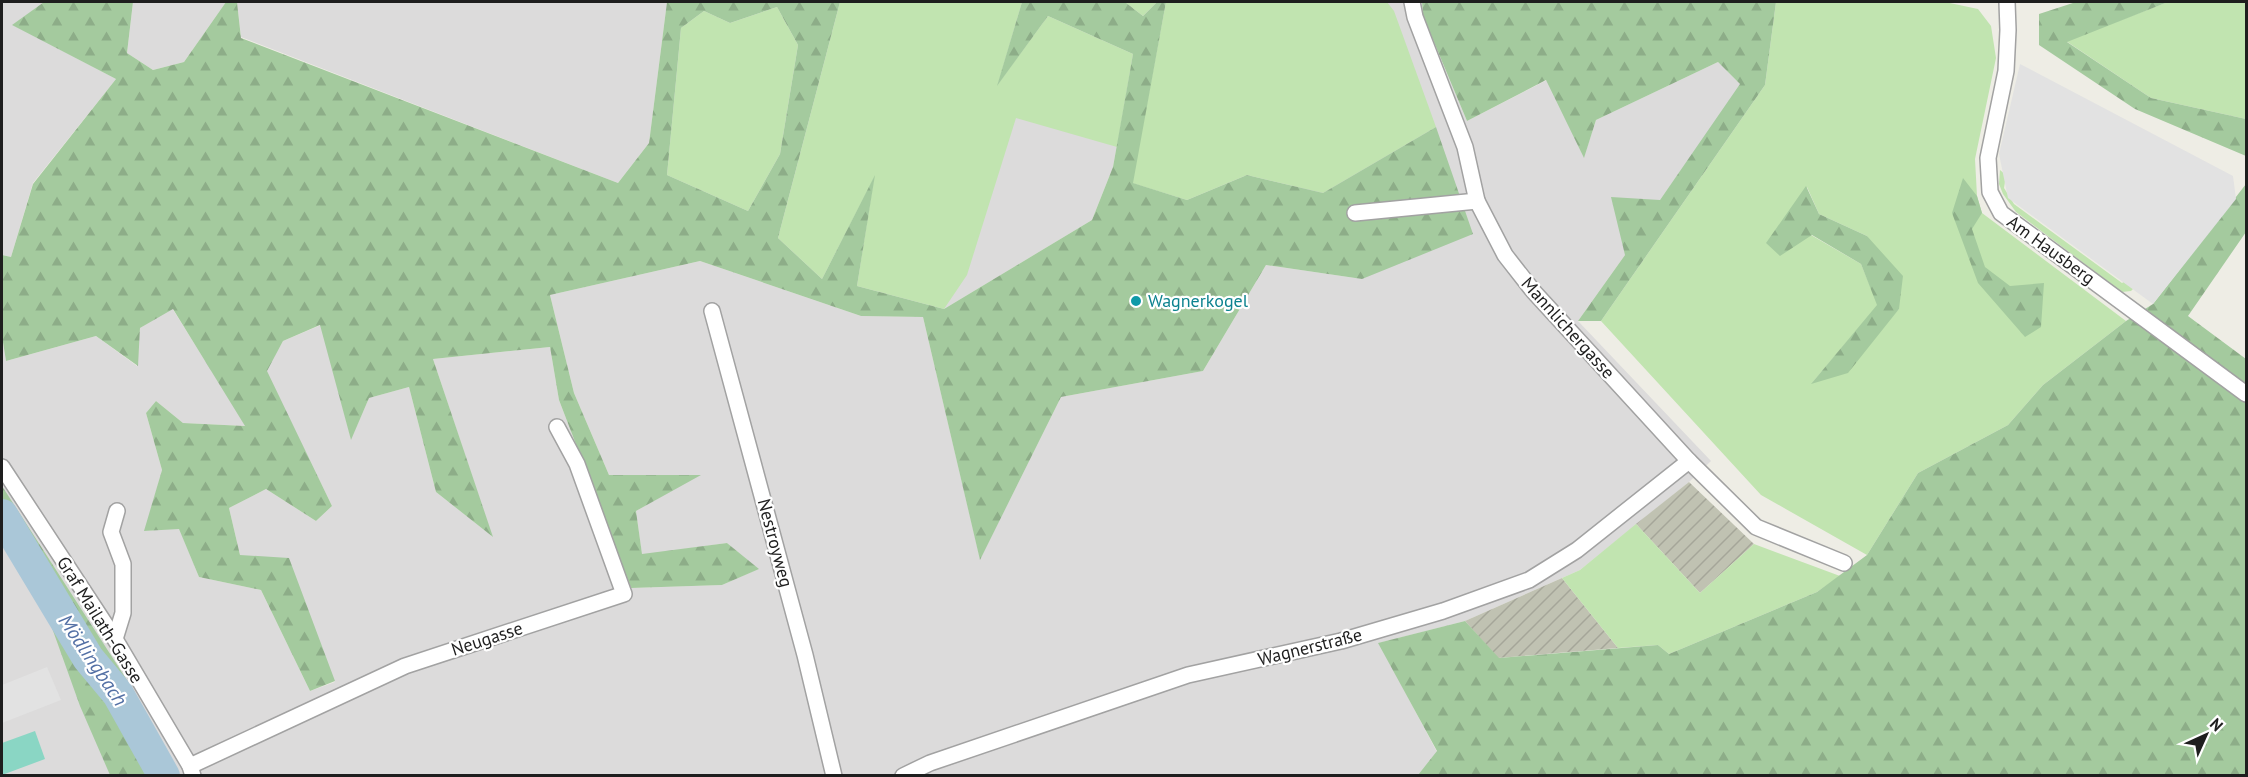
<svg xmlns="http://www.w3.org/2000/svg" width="2248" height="777" viewBox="0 0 2248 777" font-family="'PT Sans',sans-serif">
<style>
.residential{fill:#dcdbdb}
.construction{fill:url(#construction-furrows)}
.grass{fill:#c1e4b0;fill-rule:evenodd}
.forest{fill:url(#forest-firs);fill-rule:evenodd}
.pitch{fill:#8ad6c4}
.parking{fill:#e2e2e2}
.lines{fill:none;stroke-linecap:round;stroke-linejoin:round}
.river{stroke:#aac7d8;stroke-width:32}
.street-casing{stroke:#a2a2a2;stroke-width:18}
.street{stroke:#fff;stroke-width:15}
.culture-dot{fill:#0f9aa8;stroke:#fff;stroke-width:2}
.labels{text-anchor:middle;stroke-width:4.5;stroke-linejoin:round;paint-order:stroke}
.street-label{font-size:18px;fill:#1e1e1e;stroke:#fff}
.culture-label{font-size:18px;fill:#0d838f;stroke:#fff;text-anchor:start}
.water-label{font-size:20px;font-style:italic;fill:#5370a5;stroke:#fff}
</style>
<defs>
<pattern id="construction-furrows" width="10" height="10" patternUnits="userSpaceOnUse" patternTransform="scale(1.5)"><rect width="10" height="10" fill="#c0c2b2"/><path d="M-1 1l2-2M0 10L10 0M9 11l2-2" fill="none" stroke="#a5a699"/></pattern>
<pattern id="forest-firs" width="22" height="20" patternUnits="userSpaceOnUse" patternTransform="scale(1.5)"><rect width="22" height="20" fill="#a4ca9e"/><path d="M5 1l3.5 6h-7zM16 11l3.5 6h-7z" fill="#8dad88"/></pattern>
</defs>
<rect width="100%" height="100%" fill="#eeede5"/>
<g class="residential">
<polygon points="2,2 44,2 13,25 116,79 33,183 11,257 2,255"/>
<polygon points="133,2 226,2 184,62 153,70 127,53"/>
<polygon points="237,2 667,2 649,143 618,183 241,37"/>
<polygon points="840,2 1022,2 998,83 1133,54 1113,167 1092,220 944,309"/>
<polygon points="1166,2 1422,2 1423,16 1467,121 1547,80 1584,157 1596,120 1718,62 1741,85 1660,200 1625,255 1578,321 1711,461 1689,482 1580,570 1465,621 1379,643 1437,752 1418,775 2,775 2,336 6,361 96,336 137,366 140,328 172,308 246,426 183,423 156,401 146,413 162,470 145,531 179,528 199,577 261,590 310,691 335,682 240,555 229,508 266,489 316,521 332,506 266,371 283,341 321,325 351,439 369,398 409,387 436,492 492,536 433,359 550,347 559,400 631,588 722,585 758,569 727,543 642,555 636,511 699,475 609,475 574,393 550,295 700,261 861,316 923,317 980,559 1061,397 1203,371 1266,265 1362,279"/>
</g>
<g class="construction">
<polygon points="1689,482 1754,544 1700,593 1636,524"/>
<polygon points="1562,578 1618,648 1498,658 1465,621"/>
</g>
<g class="grass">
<polygon points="840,2 1022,2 998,84 1048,16 1133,54 1117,147 1016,118 967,275 944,309 857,286 874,178 822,279 778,238"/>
<polygon points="1125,2 1157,2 1143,16"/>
<polygon points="1166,2 1387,2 1394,11 1436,127 1323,193 1247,175 1187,200 1132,183"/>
<path d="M1776 2H1945L1978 9 1991 26 1996 58 1975 159 1977 196 1982 213 2126 321 2043 385 2008 425 1918 473 1867 555 1761 495 1601 321 1765 85ZM1807 187 1819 214 1867 236 1899 309 1812 383 1878 305 1861 264 1811 235Z"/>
<polygon points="2168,2 2246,2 2246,119 2151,98 2066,41"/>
<polygon points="777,7 798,45 780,154 748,211 667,175 681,28 704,11 730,23"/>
<polygon points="2000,170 2006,175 2004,188 2014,204 2122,283 2127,280 2135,287 2131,291 2122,292 2016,212 2003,194 1999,184"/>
<polygon points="1636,524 1700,593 1754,544 1840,576 1817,592 1669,654 1658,645 1618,648 1562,578 1580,570"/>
</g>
<g class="forest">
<path d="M44 2H133L127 53 153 70 184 62 226 2H237L241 38 618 183 649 143 667 2H840L778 238 822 279 875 175 857 286 944 309 1092 220 1113 167 1133 54 1048 16 997 86 1022 2H1125L1143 16 1157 2H1166L1133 183 1187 200 1247 175 1323 193 1436 127 1473 234 1362 279 1266 265 1203 371 1061 397 980 560 923 317 861 316 700 261 550 295 574 393 609 475H701L636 511 642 554 727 543 759 569 722 585 631 588 559 400 550 347 433 359 493 537 436 492 409 387 369 398 351 440 320 325 283 341 267 371 332 506 316 521 266 489 229 508 240 555 289 558 335 681 310 691 261 590 199 577 179 529 144 531 162 470 146 413 156 401 183 423 245 426 173 309 140 328 138 366 96 336 6 361 2 336V255L11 257 33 184 116 79 12 25ZM777 7 798 45 780 154 748 211 667 175 681 28 704 11 730 23Z"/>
<polygon points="1422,2 1776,2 1765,85 1601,321 1578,321 1625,255 1611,197 1660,200 1740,84 1718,62 1596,120 1584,158 1546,80 1467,121 1423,16"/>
<polygon points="2076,2 2168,2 2067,42 2151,98 2246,119 2246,156 2135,109 2039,45 2039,14"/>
<polygon points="1963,178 1977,196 1982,213 1972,229 1985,267 2010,286 2044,283 2041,327 2025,337 1978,283 1952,213"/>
<polygon points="2246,184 2246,232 2188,316 2246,359 2246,775 1418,775 1437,751 1378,643 1465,621 1499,658 1658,645 1669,654 1817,592 1867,555 1918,473 2008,425 2043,385 2126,321 2153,304"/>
<polygon points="1806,186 1819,214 1867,236 1903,276 1899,309 1848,373 1811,384 1877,305 1861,264 1812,235 1780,256 1766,243"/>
<polygon points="2,486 134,691 175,775 110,775 80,706 47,614 2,543"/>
</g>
<polygon class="pitch" points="35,731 45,759 2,775 2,743"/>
<g class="parking">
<polygon points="2020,64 2233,176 2236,199 2153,304 2008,198 1999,154"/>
<polygon points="47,667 61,700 2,723 2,685"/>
</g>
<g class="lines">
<polyline class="river" points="2,515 88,658 118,694 164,776"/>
<defs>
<g id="street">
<polyline points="1412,2 1415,17 1465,147 1477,201 1505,255 1534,292 1689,461 1756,527 1844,563"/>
<polyline points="2007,2 2008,30 2006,71 1988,158 1990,192 2001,213 2246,394"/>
<polyline points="1355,213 1477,201"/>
<polyline points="712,311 805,655 834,776"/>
<polyline points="2,467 115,639 190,766 193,776"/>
<polyline points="115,639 123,613 123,564 111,532 117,511"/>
<polyline points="190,766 405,666 624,594 577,464 557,427"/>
<polyline points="903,776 930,763 1188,675 1341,641 1443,611 1529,580 1577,550 1689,461"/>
</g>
</defs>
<use href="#street" class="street-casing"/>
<use href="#street" class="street"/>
</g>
<circle class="culture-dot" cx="1136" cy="301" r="6"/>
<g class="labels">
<g class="street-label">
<text transform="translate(2051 250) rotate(36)" y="6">Am Hausberg</text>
<text transform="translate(1568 328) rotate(48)" y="6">Mannlichergasse</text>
<text transform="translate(775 543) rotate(75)" y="6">Nestroyweg</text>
<text transform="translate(100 620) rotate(58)" y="6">Graf Mailath-Gasse</text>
<text transform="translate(487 639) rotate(-18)" y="6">Neugasse</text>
<text transform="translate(1310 647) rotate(-14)" y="6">Wagnerstraße</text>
</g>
<g class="culture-label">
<text x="1148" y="307">Wagnerkogel</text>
</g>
<g class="water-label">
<text transform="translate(93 660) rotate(56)" y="7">Mödlingbach</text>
</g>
</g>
<rect width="2248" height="777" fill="none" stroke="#1e1e1e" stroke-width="6"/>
<g transform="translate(2206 735) rotate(45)" stroke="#ffffff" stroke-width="4.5" paint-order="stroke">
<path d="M0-4.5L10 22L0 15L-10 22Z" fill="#1e1e1e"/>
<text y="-9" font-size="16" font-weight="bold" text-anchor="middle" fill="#1e1e1e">N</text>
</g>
</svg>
